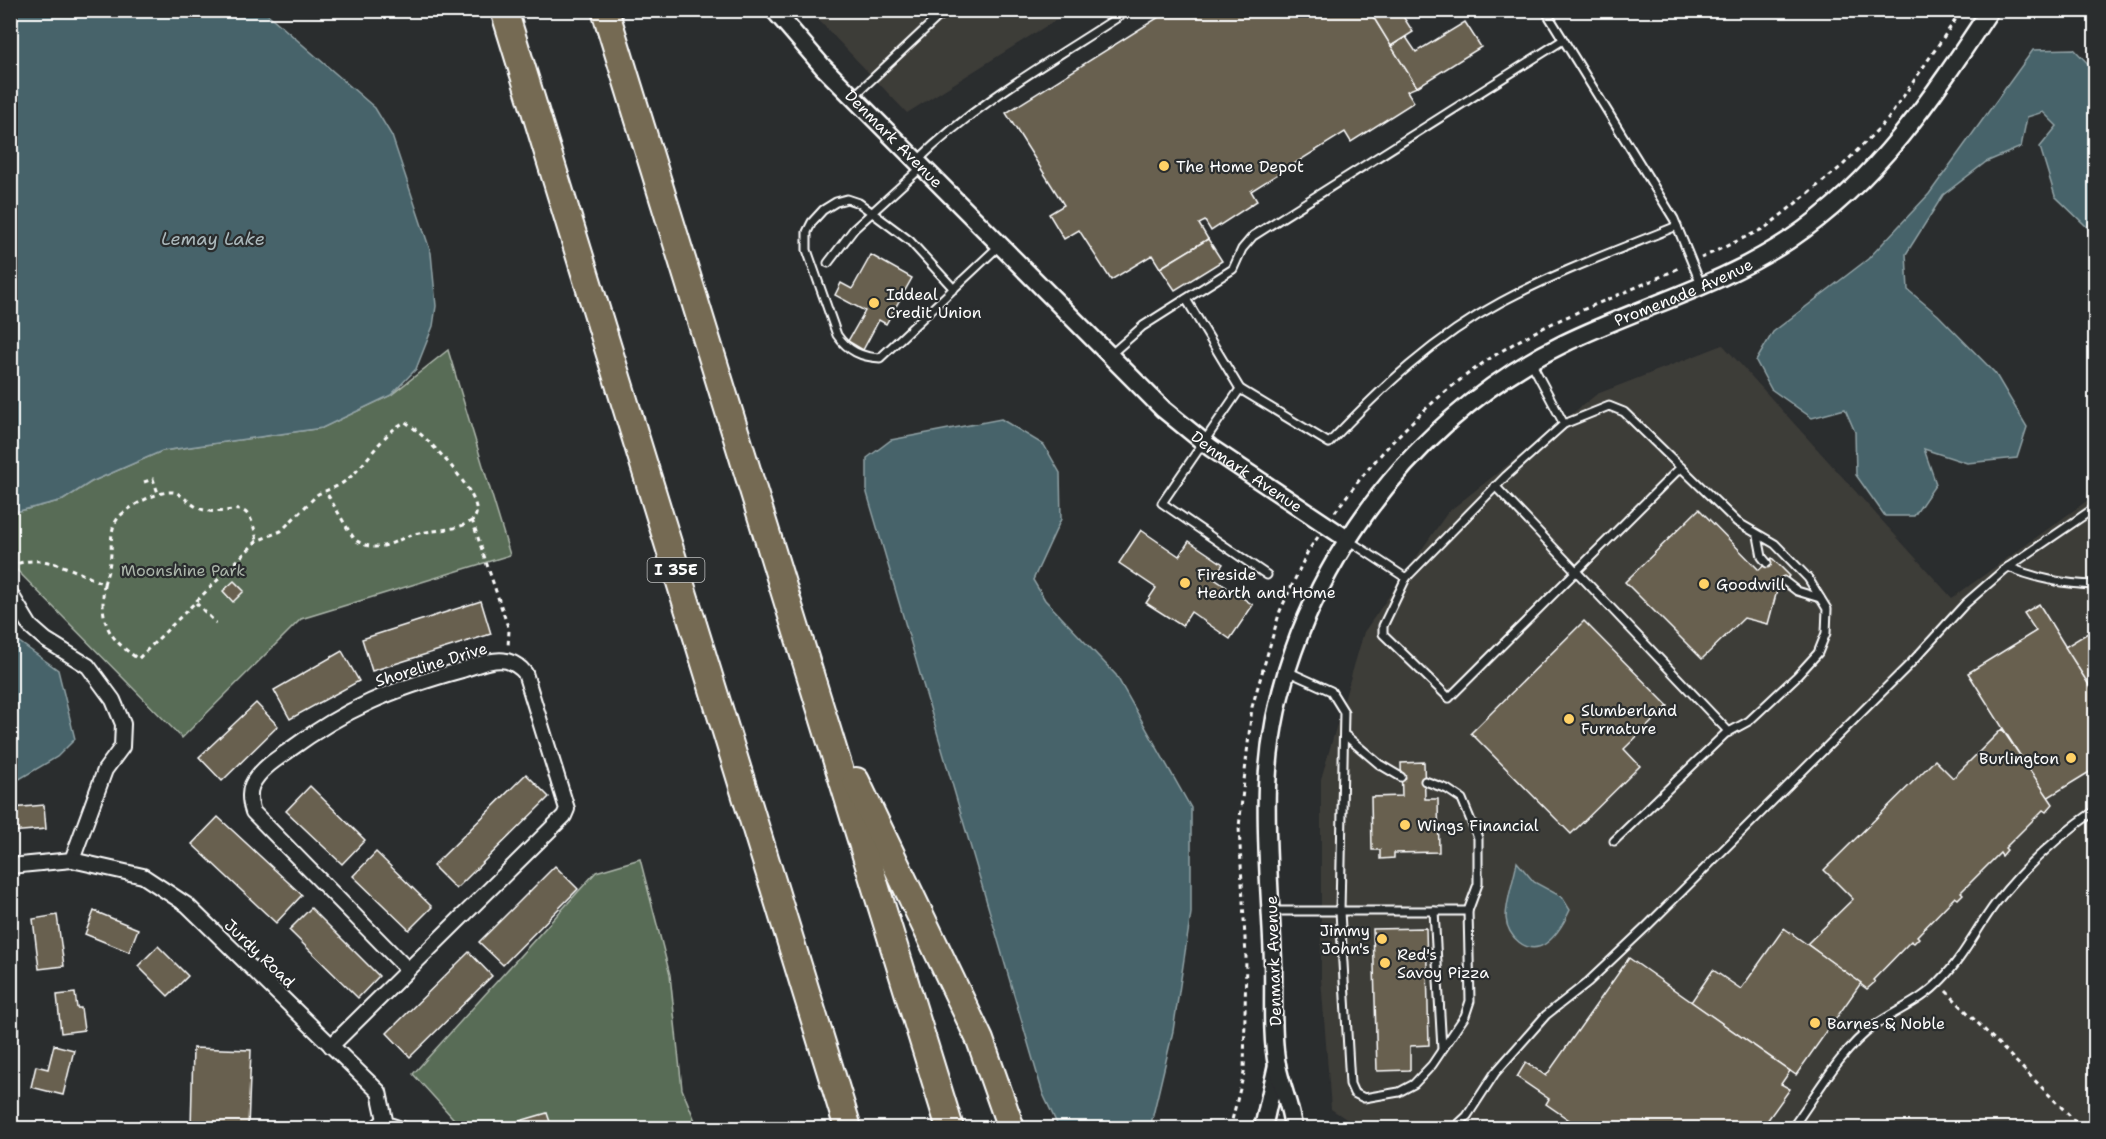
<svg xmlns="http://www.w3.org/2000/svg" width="2106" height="1139" viewBox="0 0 2106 1139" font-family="'Shantell Sans',sans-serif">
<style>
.built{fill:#3d3c38}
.green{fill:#596c57;stroke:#acb6ab;stroke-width:1.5}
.water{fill:#47646a;stroke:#91a2a6;stroke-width:1.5}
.building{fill:#686050;stroke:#fff;stroke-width:1.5}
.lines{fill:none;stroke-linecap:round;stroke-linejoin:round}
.service-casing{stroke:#fff;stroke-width:11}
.minor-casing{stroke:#fff;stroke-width:18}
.tertiary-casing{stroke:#fff;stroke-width:21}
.motorway-casing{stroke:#fff;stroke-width:30}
.path{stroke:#fff;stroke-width:3;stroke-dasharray:4.5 4.5;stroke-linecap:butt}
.service{stroke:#2a2d2e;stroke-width:7}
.minor{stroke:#2a2d2e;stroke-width:14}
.tertiary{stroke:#2a2d2e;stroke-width:16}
.motorway{stroke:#746b52;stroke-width:26}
.poi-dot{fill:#ffd166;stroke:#2a2d2e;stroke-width:2}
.labels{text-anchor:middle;stroke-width:4.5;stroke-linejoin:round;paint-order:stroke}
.shield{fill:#2a2d2e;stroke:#bfc0c0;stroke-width:1.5}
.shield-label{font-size:15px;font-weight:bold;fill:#fff}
.street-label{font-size:16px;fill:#fff;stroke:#2a2d2e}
.poi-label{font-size:16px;fill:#fff;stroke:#2a2d2e;text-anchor:start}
.park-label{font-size:16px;fill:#acb6ab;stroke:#2a2d2e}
.water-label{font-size:18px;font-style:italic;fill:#acb9bc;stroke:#2a2d2e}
</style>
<rect width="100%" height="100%" fill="#2a2d2e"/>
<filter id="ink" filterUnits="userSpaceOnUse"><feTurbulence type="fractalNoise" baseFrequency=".0167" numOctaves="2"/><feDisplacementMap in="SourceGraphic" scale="12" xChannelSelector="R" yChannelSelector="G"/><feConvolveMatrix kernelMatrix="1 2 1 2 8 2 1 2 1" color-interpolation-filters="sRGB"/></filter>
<g filter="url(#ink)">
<g class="built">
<polygon points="810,11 1070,11 907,113"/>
<polygon points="1723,345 1952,598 2095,495 2095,1128 1360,1128 1331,1109 1321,979 1321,779 1364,632 1448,512 1597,394"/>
</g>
<g class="green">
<polygon points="448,350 510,555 301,619 182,738 11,564 11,513 63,500 91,482 162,451 322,428 391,395"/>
<polygon points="640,859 670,975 682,1089 698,1128 462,1128 413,1074 596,872"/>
</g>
<g class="water">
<polygon points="11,10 264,11 375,108 392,136 431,253 436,306 433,326 416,369 391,395 322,428 162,451 91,482 63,500 11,513"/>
<polygon points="2074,49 2095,71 2095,246 2088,228 2055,196 2040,147 2057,126 2043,112 2027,117 2021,147 1986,162 1943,195 1906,254 1908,290 1938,315 1995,373 2027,427 2017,458 1967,463 1924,449 1936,484 1914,516 1885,516 1856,475 1855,432 1845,409 1812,418 1771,389 1756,361 1773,332 1868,259 1929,194 2033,50"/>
<polygon points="1001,419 1044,445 1060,473 1061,519 1033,580 1045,600 1116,675 1191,808 1191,913 1173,1031 1150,1128 1059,1128 1043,1094 867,493 867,458 891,440"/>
<polygon points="11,636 58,670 75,739 57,757 11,784"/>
<path d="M1517 862 1534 882 1562 897 1570 910C1564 923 1557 936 1545 944 1527 956 1507 936 1506 918 1506 900 1514 880 1517 862Z"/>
</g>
<g class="building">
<polygon points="1170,10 1369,10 1417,87 1407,91 1414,102 1351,142 1345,132 1251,191 1257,201 1211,231 1205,221 1199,224 1208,239 1160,268 1152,255 1111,280 1079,230 1064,239 1049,214 1064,205 1006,113"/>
<polygon points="1369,10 1399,10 1413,32 1391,46"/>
<polygon points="1465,22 1481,47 1417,87 1391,46 1406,37 1416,52"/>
<polygon points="1208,239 1222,261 1175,290 1160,268"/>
<polygon points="871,255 912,278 886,324 879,320 863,350 848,341 865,311 835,295 841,283 852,289"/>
<polygon points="1699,509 1759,570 1772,558 1790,576 1778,587 1768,624 1744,618 1702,659 1625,582"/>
<polygon points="1141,530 1179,556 1189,541 1223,564 1213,578 1253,605 1230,639 1191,612 1182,626 1146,603 1156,588 1119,563"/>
<polygon points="234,581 244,591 233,602 223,591"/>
<polygon points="481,601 491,634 372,671 362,639"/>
<polygon points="2039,604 2096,696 2096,768 2047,798 1968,673 2036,631 2024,613"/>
<polygon points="1584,621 1668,706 1624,749 1640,766 1571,834 1471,733"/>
<polygon points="2096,628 2096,696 2065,647"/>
<polygon points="342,651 359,681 290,719 274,690"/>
<polygon points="256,703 278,726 222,781 199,757"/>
<polygon points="2002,729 2053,804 2046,812 2043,810 2005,848 2007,850 2002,856 2000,853 1961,892 1963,894 1958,899 1955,897 1917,936 1919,938 1914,943 1911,941 1873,980 1875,982 1867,989 1807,944 1853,899 1824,870 1935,760 1953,778"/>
<polygon points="1424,762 1425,799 1438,799 1439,852 1394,853 1394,858 1380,859 1380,850 1372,850 1371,797 1402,796 1401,763"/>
<polygon points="526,774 549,797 456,889 433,866"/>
<polygon points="310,786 365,840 342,864 286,811"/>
<polygon points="44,805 46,829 10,832 12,808"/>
<polygon points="218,817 302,895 276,923 192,844"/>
<polygon points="376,852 432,907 409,930 353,876"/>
<polygon points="555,866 578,889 503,965 479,942"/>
<polygon points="311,908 379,976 358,998 289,930"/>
<polygon points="94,911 138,929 129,952 85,934"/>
<polygon points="57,915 64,966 39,969 33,919"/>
<polygon points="1426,928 1429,1045 1410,1046 1410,1070 1377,1071 1373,929"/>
<polygon points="1784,928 1861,983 1796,1075 1691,1002 1713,970 1741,989"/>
<polygon points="158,946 188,976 168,996 138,966"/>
<polygon points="469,952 492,976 410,1057 387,1033"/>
<polygon points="1629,958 1790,1071 1781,1084 1790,1089 1762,1128 1581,1128 1546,1104 1549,1099 1517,1077 1526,1062 1546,1076"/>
<polygon points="75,993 77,1008 81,1008 84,1030 61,1033 57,995"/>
<polygon points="54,1045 74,1050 63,1095 31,1087 36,1066 48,1069"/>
<polygon points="193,1048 251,1050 248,1128 191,1128"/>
<polygon points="547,1113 552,1128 500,1128 499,1127"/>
</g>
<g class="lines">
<defs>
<g id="service">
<polyline points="1545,10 1674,219 1702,287"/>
<polyline points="853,97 937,18 950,10"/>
<path d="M917 161C979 100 1056 58 1129 10"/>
<polyline points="828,263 854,229 922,167"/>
<path d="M954 289 910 241 859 203 847 199 836 202 823 210 812 222 807 232V250L837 335C848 351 861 357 880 358L1000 245"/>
<path d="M1186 299 1240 389 1329 443C1380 389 1435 337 1501 302 1557 272 1618 250 1677 226"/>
<polyline points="1109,356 1143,326 1233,269 1242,249 1253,236 1563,40"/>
<polyline points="1532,364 1564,424"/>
<polyline points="1240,389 1162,503 1267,575"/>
<polyline points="1495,486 1729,732"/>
<polyline points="1758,536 1762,557 1767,563"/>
<polyline points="1348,540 1406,578"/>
<path d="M2008 567C2038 579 2063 584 2096 585"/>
<polyline points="1784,581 1797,591 1820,598"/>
<polyline points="1289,672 1331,691 1344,712 1340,911 1350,1084 1354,1093 1364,1098 1399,1092 1414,1084 1432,1065 1465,1016 1470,1001 1468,911 1478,884 1478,838 1462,799 1447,789 1425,781"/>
<polyline points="1346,736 1379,764 1401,777"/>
<polyline points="1614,841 1725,734 1749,721 1797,676 1818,653 1826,633 1827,609 1808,578 1775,544 1737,522 1624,412 1609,406 1564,424 1506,476 1406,578 1383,626 1383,634 1449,698 1681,467"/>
<polyline points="1272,911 1468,911"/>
<polyline points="1434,911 1442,1049"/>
<polyline points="385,1120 410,1128"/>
<polyline points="1454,1128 1467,1116 1495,1073 1546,1015 1588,982 1645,928 1910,664 1965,604 2004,570 2096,507"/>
<path d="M1792 1128C1817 1094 1839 1052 1874 1026 1896 1010 1922 1001 1941 980 1964 957 1977 928 1996 903 2025 866 2058 836 2096 810"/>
</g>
<g id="minor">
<polyline points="10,593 30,626 46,640 88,666 113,700 123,724 122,747 105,770 72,860"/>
<polyline points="10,866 72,860 143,876 187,905 379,1092 385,1120 376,1128"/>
<polyline points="10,1021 10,1034"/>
<path d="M331 1046 564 816 567 809 525 673C521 668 514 663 507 661 492 658 475 666 462 670 393 689 346 708 288 751 275 760 259 770 252 785 248 794 250 803 253 812L408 970"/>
</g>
<g id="tertiary">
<path id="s1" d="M774 10 823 67 1163 409 1211 448 1347 539"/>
<polyline points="1263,1128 1277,1065"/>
<path id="s2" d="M1293 1128C1291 1106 1281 1087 1277 1065 1271 1034 1274 994 1273 962 1271 904 1265 845 1267 787 1274 603 1400 424 1563 344 1638 307 1719 287 1789 240 1878 180 1932 98 1990 10"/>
</g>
<g id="motorway">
<polyline points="504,10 848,1128"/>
<polyline points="605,10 950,1128"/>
<polyline points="856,781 980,1040 1011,1128"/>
</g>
</defs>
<use href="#service" class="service-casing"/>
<use href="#minor" class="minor-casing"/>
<use href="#tertiary" class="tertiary-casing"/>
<use href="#motorway" class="motorway-casing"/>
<g class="path">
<polyline points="1701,258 1765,228 1842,166 1888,119 1962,10"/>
<polyline points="144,482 153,479 158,493"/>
<path d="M1335 512C1392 433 1462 366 1551 324 1594 304 1638 288 1681 267"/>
<polyline points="472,520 509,630 508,647"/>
<path d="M10 567C41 550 76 572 104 584 100 623 107 637 138 659L257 541 281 531 318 494C327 490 337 487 344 482 368 465 379 435 405 422 422 431 487 498 475 517 466 531 429 530 414 534 401 538 389 547 375 547 371 547 361 544 357 541 350 536 332 500 325 491"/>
<path d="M104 584C106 577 109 569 110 562 113 547 108 529 119 517 128 507 163 487 177 493 186 498 194 508 204 510 233 518 248 491 257 541"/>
<polyline points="196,603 216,623"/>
<polyline points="1946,991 2082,1128"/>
<polyline points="1230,1128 1244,1073 1246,957 1239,827 1252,707 1280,611 1308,551 1318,537"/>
</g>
<use href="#service" class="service"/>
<use href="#minor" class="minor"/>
<use href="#tertiary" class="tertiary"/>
<use href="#motorway" class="motorway"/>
</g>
</g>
<g class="poi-dot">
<circle cx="1164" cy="166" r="6"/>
<circle cx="874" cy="303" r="6"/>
<circle cx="1185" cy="583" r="6"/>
<circle cx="1704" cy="584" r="6"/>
<circle cx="1569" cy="719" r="6"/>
<circle cx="2071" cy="758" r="6"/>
<circle cx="1405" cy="825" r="6"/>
<circle cx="1382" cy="939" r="6"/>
<circle cx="1385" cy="963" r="6"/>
<circle cx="1815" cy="1023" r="6"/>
</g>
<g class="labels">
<rect class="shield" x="647.5" y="558" width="57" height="24" rx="4.5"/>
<g class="shield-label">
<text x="676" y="575">I 35E</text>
</g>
<g class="street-label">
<text dy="6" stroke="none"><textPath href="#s1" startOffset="176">Denmark Avenue</textPath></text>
<text dy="6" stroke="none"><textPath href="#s2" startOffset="1032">Promenade Avenue</textPath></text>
<text dy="6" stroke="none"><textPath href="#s1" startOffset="662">Denmark Avenue</textPath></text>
<text transform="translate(431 664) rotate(-17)" y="6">Shoreline Drive</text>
<text transform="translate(260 953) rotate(44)" y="6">Jurdy Road</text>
<text transform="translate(1273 961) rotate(-92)" y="6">Denmark Avenue</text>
</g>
<g class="poi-label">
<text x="1176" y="172">The Home Depot</text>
<text x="886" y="300">Iddeal<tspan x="886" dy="18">Credit Union</tspan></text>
<text x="1197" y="580">Fireside<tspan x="1197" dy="18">Hearth and Home</tspan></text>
<text x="1716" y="590">Goodwill</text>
<text x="1581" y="716">Slumberland<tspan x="1581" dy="18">Furnature</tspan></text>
<text x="2059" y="764" text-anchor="end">Burlington</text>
<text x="1417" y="831">Wings Financial</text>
<text x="1370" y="936" text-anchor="end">Jimmy<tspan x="1370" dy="18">John's</tspan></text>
<text x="1397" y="960">Red's<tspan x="1397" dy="18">Savoy Pizza</tspan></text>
<text x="1827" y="1029">Barnes &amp; Noble</text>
</g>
<g class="park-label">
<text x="183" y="576">Moonshine Park</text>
</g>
<g class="water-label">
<text x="213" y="245">Lemay Lake</text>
</g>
</g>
<rect width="2106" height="1139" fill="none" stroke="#2a2d2e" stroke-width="36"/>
<rect x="18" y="18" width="2070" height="1103" fill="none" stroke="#fff" stroke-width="2" filter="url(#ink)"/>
</svg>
